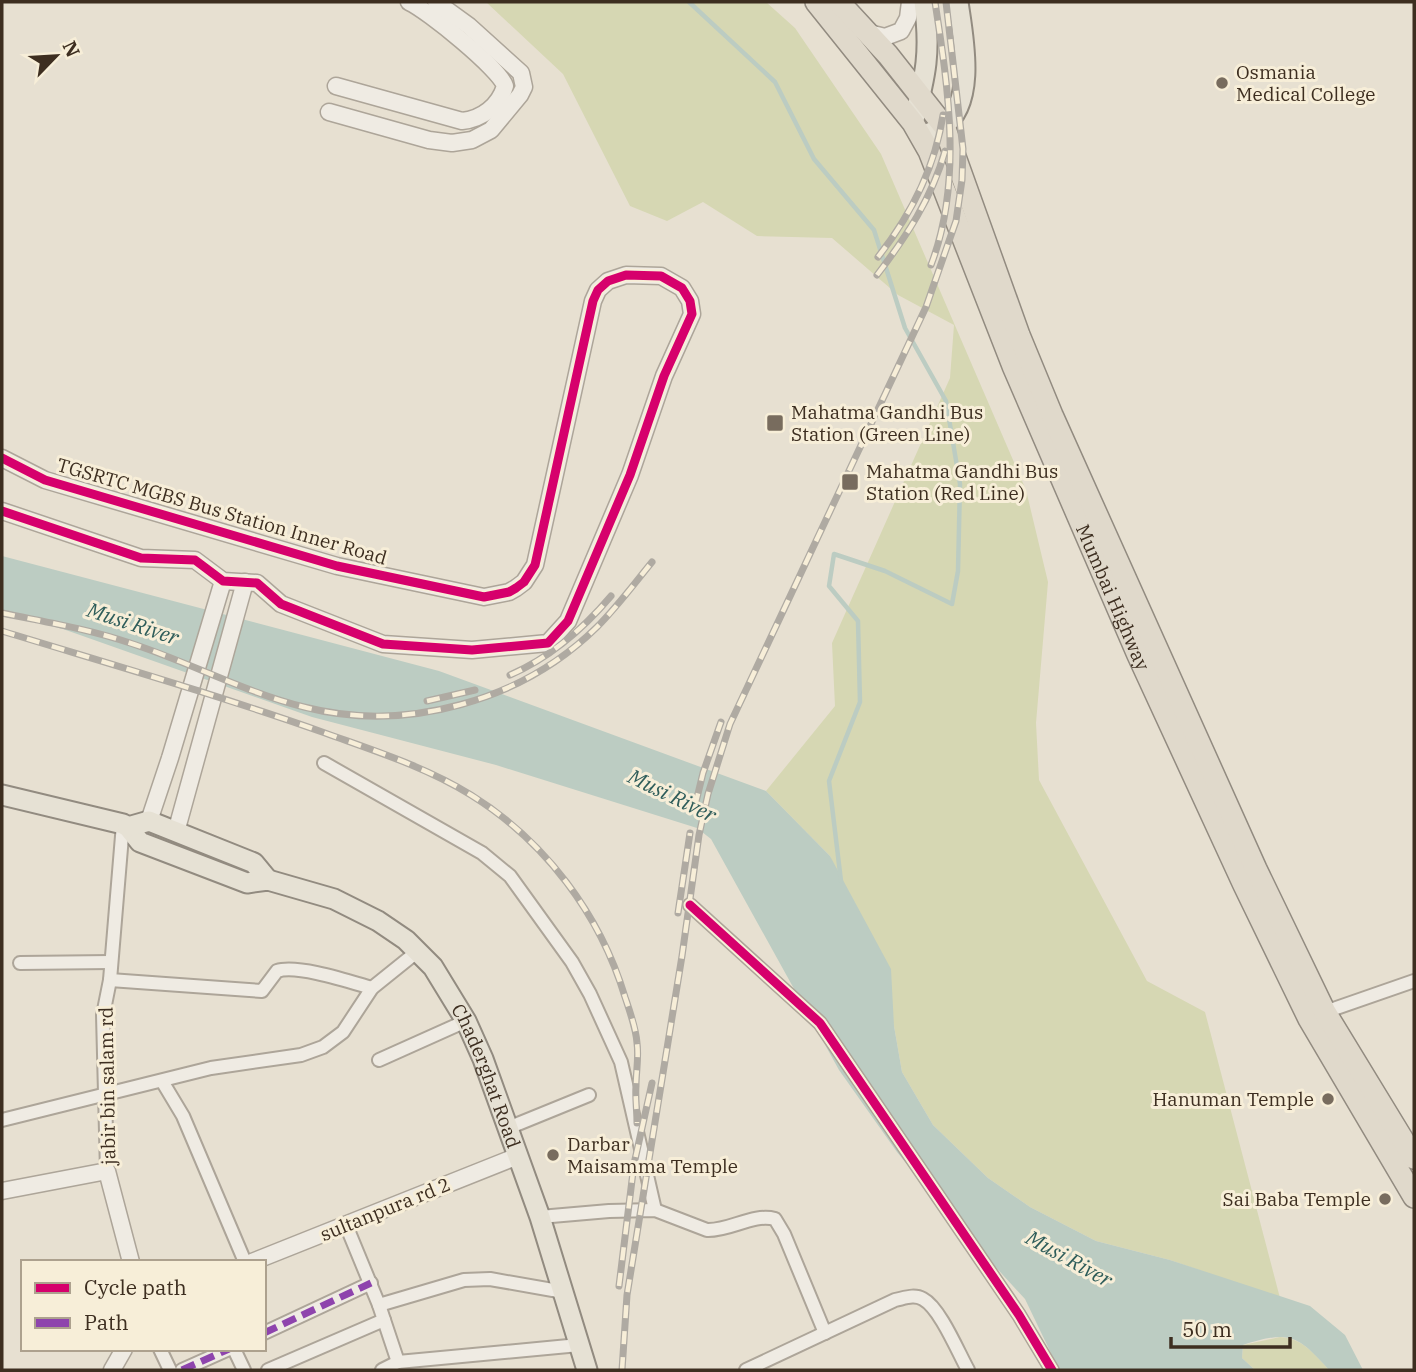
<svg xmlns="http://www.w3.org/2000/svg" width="1416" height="1372" viewBox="0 0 1416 1372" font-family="'IBM Plex Serif',serif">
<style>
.green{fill:#d6d7b3}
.water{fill:#bcccc2}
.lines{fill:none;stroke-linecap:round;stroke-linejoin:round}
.stream{stroke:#bcccc2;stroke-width:4.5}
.minor-casing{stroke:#ada599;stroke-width:16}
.tertiary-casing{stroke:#ada599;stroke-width:19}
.primary-casing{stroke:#928b80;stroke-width:23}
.trunk-casing{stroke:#928b80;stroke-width:24}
.minor{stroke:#efebe3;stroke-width:12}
.tertiary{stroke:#efebe3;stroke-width:16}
.primary{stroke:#e6e1d4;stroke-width:19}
.trunk{stroke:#e0d9cb;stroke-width:21}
.rail-casing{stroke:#afaaa2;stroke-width:7}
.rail{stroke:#f7eed8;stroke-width:4.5;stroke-dasharray:13;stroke-linecap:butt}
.quiet{stroke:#8e44ad;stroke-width:7;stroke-dasharray:14 7;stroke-linecap:butt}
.cycleway-casing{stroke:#f7eed8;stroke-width:13}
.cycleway{stroke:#d6006c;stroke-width:9}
.poi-dot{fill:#786c5e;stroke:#f7eed8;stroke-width:2.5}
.labels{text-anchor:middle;stroke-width:6;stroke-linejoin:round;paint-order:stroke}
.poi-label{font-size:19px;fill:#3d2e20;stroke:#f7eed8;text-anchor:start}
.street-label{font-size:19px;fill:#3d2e20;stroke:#f7eed8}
.water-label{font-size:21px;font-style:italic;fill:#2f5d5a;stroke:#f7eed8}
</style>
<rect width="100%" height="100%" fill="#e7e0d1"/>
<g class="green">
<polygon points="486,2 766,2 795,28 881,154 1026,490 1048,582 1036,723 1039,780 1147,981 1205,1012 1280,1298 1170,1260 1096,1241 1030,1207 988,1178 933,1125 902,1072 894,1026 830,856 766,791 835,706 832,643 950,378 954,325 898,295 832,238 757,236 703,202 667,221 630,206 563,74"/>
<path d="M1280 1337C1303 1339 1314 1353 1329 1370H1255L1242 1358 1243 1345Z"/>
</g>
<path class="water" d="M2 556 439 671 766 791 830 856 891 969 894 1026 902 1072 933 1125 988 1178 1030 1207 1096 1241 1170 1260 1310 1306 1345 1335 1363 1370H1329C1298 1335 1289 1330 1243 1345L1242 1358 1255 1370H1059L1025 1299 957 1225 897 1152 839 1070 711 839 697 828 496 765 312 717 63 629 2 613Z"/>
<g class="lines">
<polyline class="stream" points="689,2 775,82 814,159 874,230 905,328 946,401 960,484 958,571 952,604 885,571 834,554 829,586 858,621 860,702 829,781 841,881"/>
<defs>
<g id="minor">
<polyline points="324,763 482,853 510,876 572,962 590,994 621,1062 655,1210"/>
<polyline points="690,905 820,1023 1019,1315 1052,1370"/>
<polyline points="20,963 111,962"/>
<path d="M110 980 262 991 277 971C297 964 351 982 372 988"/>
<polyline points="1322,1013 1414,981"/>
<polyline points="379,1060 466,1021"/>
<polyline points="162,1081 183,1116 245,1262"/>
<polyline points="2,1120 211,1068 301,1055 323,1047 343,1032 372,988 418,951"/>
<polyline points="508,1128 589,1095"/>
<polyline points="107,1171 103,1015 110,980 123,824"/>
<path d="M540 1217 609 1211 655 1210 707 1230C730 1231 753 1213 775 1219L784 1234 825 1333"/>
<polyline points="346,1225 379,1305 398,1362"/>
<polyline points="379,1305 464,1280 490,1279 564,1292"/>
<polyline points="264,1333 371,1283"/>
<polyline points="160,1349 170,1370"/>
<polyline points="234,1349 244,1370"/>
<polyline points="182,1370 229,1349"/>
<polyline points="268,1370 384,1320"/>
<polyline points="382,1370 398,1362 579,1345"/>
<path d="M746 1370 895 1300C905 1298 914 1294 923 1299 940 1308 958 1352 968 1370"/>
</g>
<g id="tertiary">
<polyline points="869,33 885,37 901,31 908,18 910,2"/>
<path d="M336 86 462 121C482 119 499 106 505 86 500 69 427 10 409 2"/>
<polyline points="329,112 429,140 452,143 472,140 491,130 520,95 524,87 521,73 469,26 436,2"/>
<polyline points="2,458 45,480 337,566 484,597 509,592 516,588 524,582 535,565 593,301 598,290 608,281 626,275 661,276 682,288 690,301 692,314 664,376 630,475 568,621 548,643 472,650 383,644 281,604 257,583 223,581 195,560 141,558 2,511"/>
<polyline points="149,821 170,758 223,581"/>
<polyline points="176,832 245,582"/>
<polyline points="2,1191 107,1171 131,1262"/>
<polyline points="252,1262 518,1156"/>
<polyline points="112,1370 124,1349"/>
</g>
<g id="primary">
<path d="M913 123C926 75 931 51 924 2"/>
<path d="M922 136C928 133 936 131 942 127 977 103 963 37 958 2"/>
<path id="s1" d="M2 795 123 824 128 827 140 842 247 883 268 880 334 899 378 921 406 940 433 967 466 1021 483 1059 540 1217 587 1370"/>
<polyline points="128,827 149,821 254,863 268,880"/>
</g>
<g id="trunk">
<path id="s2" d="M816 2 913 123 929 151 1013 366 1138 655 1244 885 1309 1019 1414 1197"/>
<polyline points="839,2 888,55 944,126 1019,335 1052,415 1256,869 1325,1012 1414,1158"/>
</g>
</defs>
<use href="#minor" class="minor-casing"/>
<use href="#tertiary" class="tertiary-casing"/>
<use href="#primary" class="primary-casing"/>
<use href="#trunk" class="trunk-casing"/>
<use href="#minor" class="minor"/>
<use href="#tertiary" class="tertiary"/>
<use href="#primary" class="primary"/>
<use href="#trunk" class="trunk"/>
<defs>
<g id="rail">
<path d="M878 257C910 216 935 168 943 115"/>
<path d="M931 265C963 181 948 87 935 2"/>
<path d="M877 275C906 237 932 198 945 151"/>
<path d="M2 613C45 622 89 629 130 643 189 662 244 692 304 707 407 733 522 701 597 627 617 607 634 584 652 562"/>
<path d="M2 631C110 664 218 695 325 733 375 751 426 767 471 795 545 841 600 914 625 997 630 1012 636 1028 637 1043 639 1057 636 1072 636 1086 635 1098 637 1110 637 1123"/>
<path d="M510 675C549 658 584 628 611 596"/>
<polyline points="427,701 475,690"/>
<polyline points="695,806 703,773 721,722"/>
<polyline points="678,913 690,833"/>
<polyline points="619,1286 634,1164 652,1083"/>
<polyline points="622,1370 627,1295 682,956 699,835 708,794 730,724 926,307 956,221 962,180 963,149 946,2"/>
</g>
</defs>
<use href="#rail" class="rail-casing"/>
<use href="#rail" class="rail"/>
<g class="quiet">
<polyline points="264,1333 371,1283"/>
<polyline points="182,1370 229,1349"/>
</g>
<defs>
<g id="cycleway">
<polyline points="2,458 45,480 337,566 484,597 509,592 516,588 524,582 535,565 593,301 598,290 608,281 626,275 661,276 682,288 690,301 692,314 664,376 630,475 568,621 548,643 472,650 383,644 281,604 257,583 223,581 195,560 141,558 2,511"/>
<polyline points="690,905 820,1023 1019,1315 1052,1370"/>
</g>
</defs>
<use href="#cycleway" class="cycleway-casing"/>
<use href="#cycleway" class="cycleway"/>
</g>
<g class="poi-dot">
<circle cx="1222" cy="83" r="7"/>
<rect x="766" y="414" width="18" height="18" rx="3.5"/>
<rect x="841" y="473" width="18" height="18" rx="3.5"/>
<circle cx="1328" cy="1099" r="7"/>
<circle cx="553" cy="1155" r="7"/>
<circle cx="1385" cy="1199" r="7"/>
</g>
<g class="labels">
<g class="poi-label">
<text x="1236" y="79">Osmania<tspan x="1236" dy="22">Medical College</tspan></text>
<text x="791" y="419">Mahatma Gandhi Bus<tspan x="791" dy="22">Station (Green Line)</tspan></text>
<text x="866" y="478">Mahatma Gandhi Bus<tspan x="866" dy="22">Station (Red Line)</tspan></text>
<text x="1314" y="1106" text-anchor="end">Hanuman Temple</text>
<text x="567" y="1151">Darbar<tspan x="567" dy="22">Maisamma Temple</tspan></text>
<text x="1371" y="1206" text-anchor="end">Sai Baba Temple</text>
</g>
<g class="street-label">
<text transform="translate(222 511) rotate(16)" y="7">TGSRTC MGBS Bus Station Inner Road</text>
<text dy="7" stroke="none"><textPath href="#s2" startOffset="670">Mumbai Highway</textPath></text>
<text dy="7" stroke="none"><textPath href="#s1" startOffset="597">Chaderghat Road</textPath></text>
<text transform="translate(107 1086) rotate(-91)" y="7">jabir bin salam rd</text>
<text transform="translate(385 1209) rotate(-22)" y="7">sultanpura rd 2</text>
</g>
<g class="water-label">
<text transform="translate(133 624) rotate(18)" y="7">Musi River</text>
<text transform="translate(672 796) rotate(26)" y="7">Musi River</text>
<text transform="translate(1069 1259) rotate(29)" y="7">Musi River</text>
</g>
</g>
<rect width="1416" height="1372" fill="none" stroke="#3d2e20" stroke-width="7"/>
<rect x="21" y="1260" width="245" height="91" fill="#f7eed8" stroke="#ada18e" stroke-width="2"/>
<rect x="35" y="1283" width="35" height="10" fill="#d6006c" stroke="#ada18e" stroke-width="2"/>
<text x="84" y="1295" font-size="21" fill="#3d2e20">Cycle path</text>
<rect x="35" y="1318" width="35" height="10" fill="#8e44ad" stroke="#ada18e" stroke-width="2"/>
<text x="84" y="1330" font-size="21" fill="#3d2e20">Path</text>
<g transform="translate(56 56) rotate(65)" stroke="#f7eed8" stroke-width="5" paint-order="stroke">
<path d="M0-5L12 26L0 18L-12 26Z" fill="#3d2e20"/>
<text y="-10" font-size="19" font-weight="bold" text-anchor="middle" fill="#3d2e20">N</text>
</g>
<path d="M1171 1337v10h119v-10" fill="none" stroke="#3d2e20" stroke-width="3.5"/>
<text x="1182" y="1337" font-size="21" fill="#3d2e20" stroke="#f7eed8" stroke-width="5" paint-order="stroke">50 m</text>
</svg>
